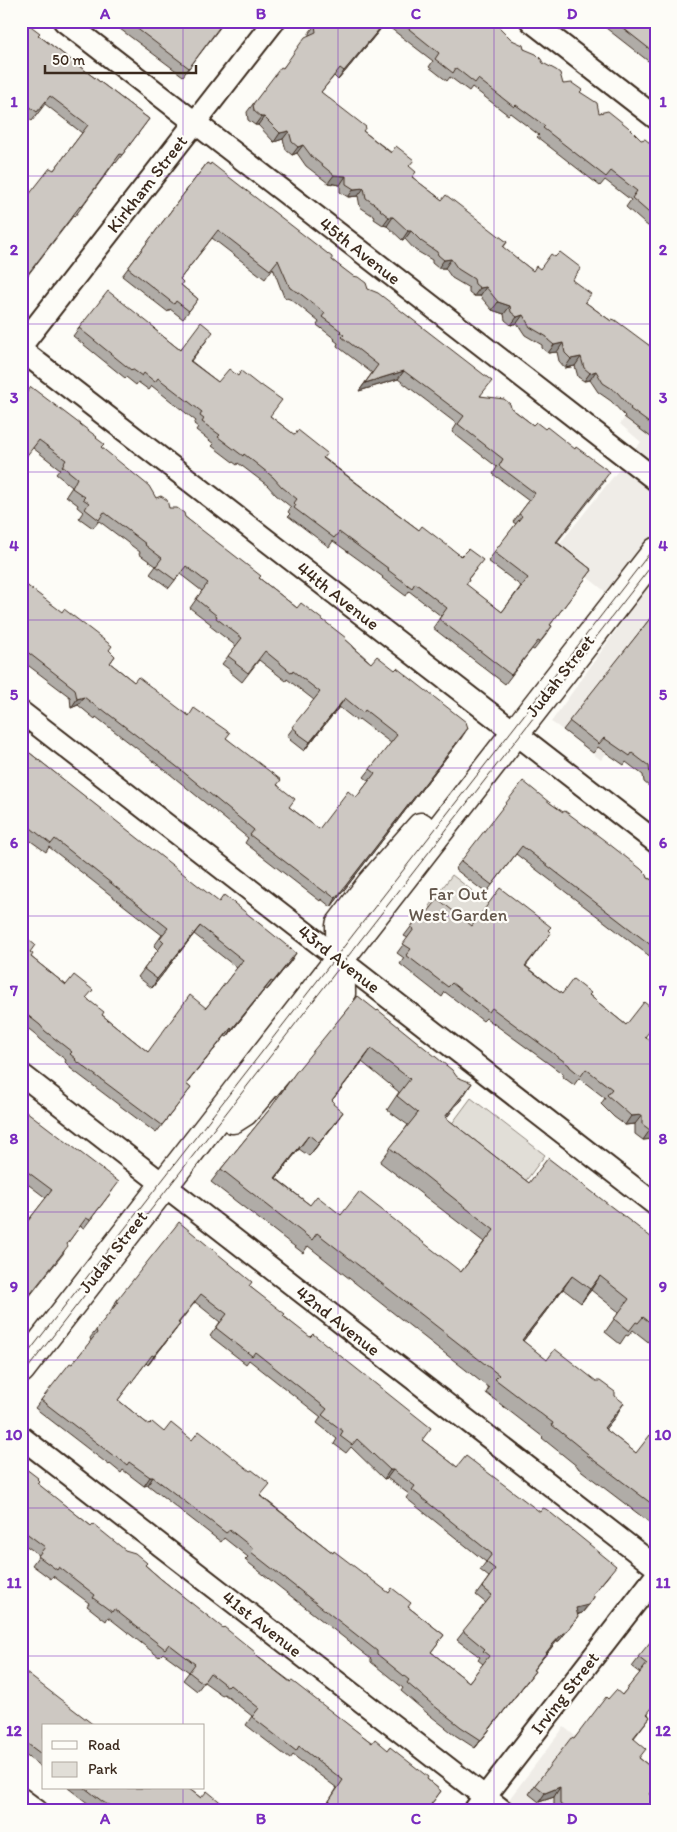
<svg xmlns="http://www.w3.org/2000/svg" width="677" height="1832" viewBox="0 0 677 1832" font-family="Itim,sans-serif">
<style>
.built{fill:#efece7}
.green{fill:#e1ded7;stroke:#8e847a}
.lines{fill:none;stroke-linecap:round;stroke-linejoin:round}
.street-casing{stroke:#3b2a1e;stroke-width:25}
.secondary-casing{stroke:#3b2a1e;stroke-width:31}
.street{stroke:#fdfcf7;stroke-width:21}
.secondary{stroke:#fdfcf7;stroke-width:28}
.tram{stroke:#3b2a1e;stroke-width:1}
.wall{fill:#b0aca7;stroke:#3b2a1e;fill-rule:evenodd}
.shaded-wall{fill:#908c88;stroke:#3b2a1e}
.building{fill:#cdc8c2;stroke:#3b2a1e;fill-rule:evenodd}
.grid{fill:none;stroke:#7b2cbf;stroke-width:1;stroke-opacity:0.55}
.labels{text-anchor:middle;stroke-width:4.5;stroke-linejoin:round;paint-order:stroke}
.street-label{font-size:18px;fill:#3b2a1e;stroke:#fdfcf7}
.park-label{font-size:18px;fill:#64574c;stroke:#fdfcf7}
.neatline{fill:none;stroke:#7b2cbf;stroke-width:2}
.grid-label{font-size:16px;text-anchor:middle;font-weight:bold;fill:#7b2cbf}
</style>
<rect width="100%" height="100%" fill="#fdfcf7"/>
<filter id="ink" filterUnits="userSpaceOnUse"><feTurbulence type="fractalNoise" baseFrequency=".02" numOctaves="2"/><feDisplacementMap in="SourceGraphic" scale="10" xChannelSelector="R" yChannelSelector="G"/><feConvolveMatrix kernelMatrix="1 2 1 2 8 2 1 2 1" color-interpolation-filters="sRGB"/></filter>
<g filter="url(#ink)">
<g class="built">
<polygon points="656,377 656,689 601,760 556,725 551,722 630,611 554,551 641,442 620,424"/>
<polygon points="564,1727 650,1798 640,1811 500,1811"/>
</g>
<g class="green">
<polygon points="452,875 489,904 461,940 446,920 429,906"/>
<polygon points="471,1098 545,1155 519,1190 445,1133"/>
</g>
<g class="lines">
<defs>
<g id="street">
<polyline points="64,21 656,480"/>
<polyline points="531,21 656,118"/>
<polyline points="21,346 274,21"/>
<polyline points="21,350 656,842"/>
<polyline points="21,712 656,1205"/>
<polyline points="21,1074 656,1567"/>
<polyline points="21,1437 503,1811"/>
<polyline points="21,1799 37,1811"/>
<polyline points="474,1811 656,1576"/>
</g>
<g id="secondary">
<polyline points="233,1119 244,1112 306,1039 341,994 340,925 371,884 421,827"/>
<polyline points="21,1369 656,552"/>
</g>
</defs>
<use href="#street" class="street-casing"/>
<use href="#secondary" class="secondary-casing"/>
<use href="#street" class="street"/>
<use href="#secondary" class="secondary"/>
<g class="tram">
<polyline points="21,1362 656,545"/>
<polyline points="21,1377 656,560"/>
</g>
</g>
<g class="wall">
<polygon points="21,21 38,35 149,119 116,163 115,162 75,216 74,215 21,284 21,205 54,170 82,133 45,104 32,121 21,113"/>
<polygon points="120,21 225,21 183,76 120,29 123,23"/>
<polygon points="318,21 489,21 491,26 512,40 543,63 563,84 580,92 599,113 651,153 656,153 656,232 644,223 626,207 631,200 605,180 600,186 537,137 539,135 510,113 508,115 472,87 469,91 450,77 447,81 429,67 433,61 385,24 338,80 334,76 321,92 363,131 409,166 413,178 442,200 507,242 503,248 533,271 540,269 572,280 585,302 611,321 650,346 656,339 656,441 624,417 625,416 611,401 598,392 590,380 584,381 578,377 575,366 565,368 559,361 557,352 548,353 542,348 542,345 525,335 517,323 511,325 505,320 504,314 492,310 480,296 474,296 469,292 469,288 452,278 445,268 438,268 432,263 432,260 415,250 405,239 402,240 387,226 383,225 374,219 375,217 360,207 358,196 348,197 340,192 340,185 328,183 306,166 297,153 292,155 286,150 283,139 274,142 258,125 255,125 248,120 247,112 253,104 283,68 309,35 309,33"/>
<polygon points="597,21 656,21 656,66 653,63 652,64"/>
<polygon points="207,163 332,260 368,289 481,396 511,408 605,481 557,542 592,570 550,625 552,626 546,635 534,650 532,649 505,684 433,628 441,616 409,591 406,596 382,578 383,577 333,541 329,547 288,516 290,514 288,512 291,507 276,495 267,485 238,463 237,465 212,446 214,444 196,430 198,427 194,424 196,421 152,386 149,390 138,382 136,385 126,377 125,378 73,336 79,328 154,329 180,350 207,340 191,361 218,382 270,416 324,458 419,530 461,556 477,568 468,579 469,580 466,585 502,612 521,586 488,561 516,524 513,522 529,501 493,474 497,467 452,432 457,424 398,379 359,391 372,373 337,346 338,343 334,340 335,339 317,325 319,322 292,300 284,297 273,268 265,279 212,238 180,279 181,285 198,299 183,319 170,309 168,312 122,276"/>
<polygon points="21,400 96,438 101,447 156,498 169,508 185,517 259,578 297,608 345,639 371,663 462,737 331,907 321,899 320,901 245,843 248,838 170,774 96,717 95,719 78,705 71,708 70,697 21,660 21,581 115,656 110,663 134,682 226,738 278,785 289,807 319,829 356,798 369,781 364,777 391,743 359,719 357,721 339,707 304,751 290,740 291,739 287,736 314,700 287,679 286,681 259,660 242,682 230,672 230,670 222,664 236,646 210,626 211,624 190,608 202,591 180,574 169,588 150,574 156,566 139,554 140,552 99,521 93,528 79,518 83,512 77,507 78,505 66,496 72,487 56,474 60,469 33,448"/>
<polygon points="656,611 656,792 644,782 643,775 626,762 624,765 598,747 593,753 563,730"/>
<polygon points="21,746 291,961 267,990 265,989 227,1037 225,1036 186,1084 191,1088 156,1133 70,1068 70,1067 65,1062 66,1060 39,1039 34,1033 21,1023 21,937 30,952 31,957 66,985 87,998 102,1015 148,1052 206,1008 237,968 194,934 152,988 138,977 158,950 154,946 162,935 49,847 46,852 21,834"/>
<polygon points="550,803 648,878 656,882 656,961 516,854 486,893 455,869 461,861"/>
<polygon points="420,915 424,917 472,926 548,931 551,933 526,966 562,994 589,995 626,1025 646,1037 656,1045 656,1150 654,1148 653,1139 643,1140 635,1134 635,1124 625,1125 614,1117 601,1104 605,1098 579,1078 574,1085 563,1077 563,1074 486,1018 483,1021 445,992 442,997 400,964 404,958 397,953 408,938 404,936"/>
<path d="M358 996 463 1097 446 1118 529 1183 656 1241V1348L633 1330 628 1336 626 1335 620 1344 605 1332 619 1312 591 1290 581 1303 563 1289 523 1341 615 1417 605 1429 636 1453 656 1435V1513L649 1522 578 1468V1467L542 1438 543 1437 486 1393 489 1388 308 1246 303 1253 211 1182 221 1169 269 1110ZM362 1062 399 1092 387 1110 408 1125 380 1162 484 1242 461 1272 341 1215 310 1205 276 1178 299 1149 309 1156 334 1125 332 1100Z"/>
<polygon points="21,1116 113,1190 84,1228 80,1226 67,1244 63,1254 21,1307 21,1223 24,1226 46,1198 21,1179"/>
<path d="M249 1286 284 1316 422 1440 457 1467 610 1574 593 1594 594 1597 588 1606 582 1613 577 1615 572 1625 559 1641H557L547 1653 533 1670 529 1679 475 1748 455 1735 427 1713 401 1691 403 1688 371 1662V1659L245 1560 248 1557 224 1538 221 1542 148 1485 144 1486 123 1470 121 1473 110 1464 109 1465 35 1408 41 1400 72 1364 91 1341 90 1338 112 1310V1308L117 1300ZM195 1302 220 1322 210 1336 246 1364 249 1360 321 1417 317 1423 337 1439 334 1444 346 1453 351 1447 384 1479 387 1478 409 1494 406 1498 486 1562 480 1570 489 1577 476 1595 486 1603 457 1640 480 1657 478 1660 483 1664 469 1682 431 1652 444 1635 408 1607 333 1553 261 1496 164 1432 149 1425 118 1400 146 1363 148 1365 174 1332 180 1324 179 1323Z"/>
<polygon points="21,1465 37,1480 37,1484 91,1526 145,1565 161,1579 254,1654 372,1743 427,1779 441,1791 426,1811 325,1811 324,1809 337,1788 293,1755 290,1759 246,1725 252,1716 224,1694 222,1695 204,1682 197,1691 183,1680 189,1672 163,1653 159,1657 108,1617 106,1621 87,1606 89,1603 53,1576 51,1579 32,1565 39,1555 21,1542"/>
<polygon points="656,1635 648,1714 650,1717 634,1738 639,1758 656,1771 656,1787 650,1795 656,1811 554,1811 554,1797 539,1802 529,1794 535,1785 608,1699 622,1695 640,1673 632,1667"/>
<polygon points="21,1669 44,1726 44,1769 21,1752"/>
<polygon points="68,1788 188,1788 201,1798 220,1811 98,1811"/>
</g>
<g class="shaded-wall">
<polygon points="386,21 387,21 338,80 344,71"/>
<polygon points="261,117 264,117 258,125 255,125"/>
<polygon points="289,131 283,139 274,142 280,133"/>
<polygon points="303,145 297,153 292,155 298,147"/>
<polygon points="334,175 346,176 340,185 328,183"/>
<polygon points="364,188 358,196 348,197 354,189"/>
<polygon points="389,217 393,217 387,226 383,225"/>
<polygon points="408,231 411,231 405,239 402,240"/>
<polygon points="451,259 445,268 438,268 444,260"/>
<polygon points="486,287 480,296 474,296 480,288"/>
<polygon points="498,302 510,306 504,314 492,310"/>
<polygon points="523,315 517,323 511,325 517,317"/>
<polygon points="563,343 557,352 548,353 554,345"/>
<polygon points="581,357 575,366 565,368 571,359"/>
<polygon points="404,371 398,379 359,391 365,383"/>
<polygon points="596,371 590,380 584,381 590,373"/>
<polygon points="84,697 78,705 71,708 77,699"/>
<polygon points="345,698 339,707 304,751 310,742"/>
<polygon points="468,728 462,737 331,907 336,898"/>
<polygon points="200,926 194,934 152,988 157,979"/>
<polygon points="296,953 291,961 267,990 273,982"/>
<polygon points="271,981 265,989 227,1037 232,1029"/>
<polygon points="231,1028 225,1036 180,1092 186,1084"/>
<polygon points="371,1049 362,1062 322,1113 332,1100"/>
<polygon points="472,1083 463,1097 436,1131 445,1117"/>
<polygon points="343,1112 334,1125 309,1156 319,1143"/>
<polygon points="642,1115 635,1124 625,1125 631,1116"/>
<polygon points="650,1130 656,1130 656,1134 653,1139 643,1140"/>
<polygon points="309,1135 299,1149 266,1191 275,1178"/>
<polygon points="572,1276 563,1289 513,1354 522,1340"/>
<polygon points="600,1276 591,1290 581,1303 590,1289"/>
<polygon points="180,1324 174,1332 148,1365 154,1356"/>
<polygon points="624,1403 615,1417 595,1442 604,1428"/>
<polygon points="390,1470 393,1470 387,1478 384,1479"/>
<polygon points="150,1477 153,1477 148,1485 144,1486"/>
<polygon points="594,1597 582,1613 571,1616 576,1608"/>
<polygon points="578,1617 559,1641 557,1641 547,1653 527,1678 552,1645"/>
<polygon points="535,1671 529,1679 475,1748 481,1740"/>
<polygon points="560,1787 554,1797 539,1802 545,1793"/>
</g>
<g class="building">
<polygon points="21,21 24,21 40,33 38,35 149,119 122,155 120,154 81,207 80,206 21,283 21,205 50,168 54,170 88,125 50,96 37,112 21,100 21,95 23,93 21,92"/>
<polygon points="127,21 224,21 189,68"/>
<polygon points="318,21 386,21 344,71 340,68 321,92 366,127 363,131 391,153 396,146 414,160 409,166 416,172 412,177 442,200 446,195 507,242 503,247 533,271 536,266 540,269 551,254 555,257 560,252 581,268 572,280 591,294 585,302 611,321 612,319 615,320 650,346 656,339 656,428 630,409 631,408 617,392 603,383 596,371 590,373 584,368 581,357 571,359 565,353 563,343 554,345 548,340 547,337 530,327 523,315 517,317 511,312 510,306 498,302 486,287 480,288 475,284 474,279 458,269 451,259 444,260 438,255 437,252 421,241 411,231 408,231 393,217 389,217 380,210 381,209 366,198 364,188 354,189 346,184 346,176 334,175 312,157 303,145 298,147 292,142 289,131 280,133 264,117 261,117 254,111 253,104 281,67 283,68 305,37 316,32 315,25"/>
<polygon points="399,21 489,21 491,26 498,26 512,40 523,45 524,49 536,54 541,59 543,63 556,70 560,73 563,84 572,83 582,90 580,92 597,103 599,113 608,111 628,127 641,140 645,139 651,144 651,153 656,153 656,219 632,198 637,191 611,171 606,177 543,128 545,126 516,105 514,107 478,79 475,83 456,68 453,73 435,59 439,53"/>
<polygon points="614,21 656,21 656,54"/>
<polygon points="207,163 210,165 211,163 332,257 332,260 353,276 358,277 366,283 368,289 378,293 492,381 480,396 504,399 510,404 511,408 533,425 536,422 545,429 547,427 575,449 576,447 610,472 556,542 592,570 550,625 552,626 540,642 538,641 511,675 439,619 447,608 415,583 412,588 388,570 389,569 339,532 334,538 294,508 296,505 294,503 297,499 282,487 273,477 244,454 243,456 218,437 220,435 202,422 204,419 200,416 202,412 158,378 155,382 144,373 142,376 132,369 131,370 79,328 108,291 155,328 154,329 180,350 201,322 213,332 190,361 218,382 229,369 238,376 241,371 260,386 261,385 282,400 270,416 295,435 298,430 327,453 323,458 419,530 422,526 461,556 468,549 483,560 468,579 469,580 466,584 502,612 528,578 494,552 522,516 519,514 535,493 499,466 503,459 458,424 464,416 404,371 365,383 378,365 342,337 344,335 340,332 341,331 322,317 325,313 298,292 290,288 278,260 270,270 218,230 180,279 183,282 181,285 198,299 189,311 176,301 174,304 128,268"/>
<polygon points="31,387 97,437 96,438 104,444 101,447 149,486 156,498 161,496 167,500 169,508 177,508 184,513 185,517 261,576 259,578 297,608 301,603 346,638 345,639 353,646 353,648 371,663 377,656 395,670 397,668 466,722 468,728 336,898 327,891 326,893 250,835 254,830 176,766 102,709 101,710 84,697 77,699 75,689 21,647 21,581 62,612 64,609 112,646 109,650 115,656 110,663 134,682 138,677 189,716 194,708 230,733 226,738 281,780 277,785 295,799 289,807 319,829 348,791 356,798 375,773 370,769 397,735 365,710 363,713 345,698 310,742 296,732 297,731 292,727 320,692 293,671 292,673 265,651 248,673 235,663 236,662 228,656 242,638 216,618 217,616 196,599 208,583 186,566 175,580 156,566 162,558 145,545 146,544 104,512 99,520 85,509 89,503 83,499 85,497 72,488 77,478 62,466 66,460 39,440 21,463 21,400"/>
<polygon points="656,611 656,778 650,774 649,766 632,753 630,756 604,738 599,744 569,721"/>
<polygon points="21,746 219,902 224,895 296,953 273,982 271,981 232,1029 231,1028 186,1084 191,1088 162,1125 75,1060 76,1059 70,1054 72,1052 45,1031 40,1025 21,1010 21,937 23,935 35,945 30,952 33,954 31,957 66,985 74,975 93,990 86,998 104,1012 102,1015 148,1052 190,995 206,1008 243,960 200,926 157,979 144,969 164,942 160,938 168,928 55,839 51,844 22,821 25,817 21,814"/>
<polygon points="523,781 550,803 563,812 565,811 604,840 641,869 647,875 648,878 656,882 656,949 522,846 492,885 461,861"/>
<polygon points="500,888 551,927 548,930 551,933 525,966 562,994 573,979 591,993 589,995 626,1025 644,1002 656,1012 656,1023 645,1037 656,1045 656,1130 650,1130 642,1124 642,1115 631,1116 621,1107 607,1095 612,1089 586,1069 581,1076 570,1067 569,1065 492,1008 489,1012 452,983 448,987 406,955 411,949 403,944 414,929 411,927 420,915 424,917 438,899 472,926"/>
<path d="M358 996 377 1011 378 1010 452 1070 457 1077 472 1083 445 1117 529 1183 548 1158 656 1241V1327L643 1317 638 1323 636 1322 629 1331 614 1319 629 1299 600 1276 590 1289 572 1276 522 1340 547 1360 555 1349 596 1381H600L615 1392V1396L624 1403 604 1428 636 1453 650 1435 654 1438 656 1435V1507L587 1455 588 1454 552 1425 553 1423 495 1379 499 1375 317 1233 312 1240 221 1169 269 1110 296 1072ZM371 1049 410 1079 397 1096 418 1113 390 1148 494 1230 461 1272 359 1192 341 1215 317 1196 310 1205 275 1178 309 1135 319 1143 343 1112 333 1104 334 1102 332 1100Z"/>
<polygon points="26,1111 119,1182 90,1220 86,1218 67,1244 68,1246 21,1306 21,1223 24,1226 52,1190 21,1167 21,1116"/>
<path d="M179 1222 252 1282 249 1286 285 1314 283 1316 310 1337 313 1334 431 1428 422 1440 439 1453 457 1467 466 1456 540 1512 543 1508 546 1509 616 1566 593 1594 594 1597 588 1605 576 1608 578 1617 565 1633H563L552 1645 533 1670 535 1671 481 1740 461 1727 433 1705 407 1683 409 1680 377 1654V1651L251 1552 254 1549 230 1530 226 1533 153 1477H150L129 1462 127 1465 116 1456 115 1457 41 1400 70 1363 72 1364 97 1333 96 1330 118 1302 117 1300ZM201 1294 227 1314 216 1328 252 1356 255 1352 327 1409 322 1415 343 1431 340 1436 352 1445 357 1439 390 1470H393L415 1486 412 1490 492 1554 486 1562 495 1569 482 1587 492 1595 463 1631 485 1649 483 1651 489 1656 469 1682 431 1652 444 1635 408 1607 411 1603 392 1588 389 1593 334 1551 333 1553 260 1496 270 1484 252 1470 250 1471 199 1431 192 1440 171 1423 164 1432 152 1422 149 1425 118 1400 152 1355 154 1356 180 1324 178 1323Z"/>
<polygon points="21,1465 38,1478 37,1479 39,1481 37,1483 91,1526 93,1524 125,1550 135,1553 147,1563 145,1565 161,1579 223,1628 224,1627 255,1652 254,1654 290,1682 292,1681 372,1743 375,1739 388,1750 390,1747 428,1777 427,1779 441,1791 426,1811 342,1811 329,1801 343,1780 299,1746 296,1751 252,1717 259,1708 230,1685 228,1687 210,1673 203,1683 189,1672 195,1664 169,1644 165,1649 114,1609 112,1612 93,1598 95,1595 59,1567 57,1570 38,1556 45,1547 21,1529"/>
<polygon points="656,1635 656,1703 647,1714 650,1717 633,1738 646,1749 639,1758 656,1771 656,1786 649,1794 656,1799 656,1811 569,1811 560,1804 560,1787 545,1793 535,1785 571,1738 574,1739 606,1697 608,1699 616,1690 622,1695 647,1664 638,1657"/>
<polygon points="21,1669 95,1726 44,1726 44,1756 21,1739"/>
<polygon points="85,1788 188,1788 201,1798 207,1791 224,1805 220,1811 121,1811 115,1806 114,1808 103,1802"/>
</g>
</g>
<path class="grid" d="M183 21V1726M338 21V1811M494 21V1811M21 176H656M21 324H656M21 472H656M21 620H656M21 768H656M21 916H656M21 1064H656M21 1212H656M21 1360H656M21 1508H656M21 1656H656M183 1788V1811"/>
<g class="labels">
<g class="street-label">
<text transform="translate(147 184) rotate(-52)" y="6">Kirkham Street</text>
<text transform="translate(360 251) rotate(38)" y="6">45th Avenue</text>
<text transform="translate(338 596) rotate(38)" y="6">44th Avenue</text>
<text transform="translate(560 676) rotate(-52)" y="6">Judah Street</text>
<text transform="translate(339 959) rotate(38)" y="6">43rd Avenue</text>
<text transform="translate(113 1252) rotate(-52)" y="6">Judah Street</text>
<text transform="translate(338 1321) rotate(38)" y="6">42nd Avenue</text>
<text transform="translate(262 1624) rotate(38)" y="6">41st Avenue</text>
<text transform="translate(565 1693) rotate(-52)" y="6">Irving Street</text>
</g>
<g class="park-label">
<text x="458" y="900">Far Out<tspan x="458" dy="21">West Garden</tspan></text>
</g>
</g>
<rect width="677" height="1832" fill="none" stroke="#fdfcf7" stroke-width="55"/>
<rect x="42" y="1724" width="162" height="65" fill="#fdfcf7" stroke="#afa8a0"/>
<rect x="52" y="1741" width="25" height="8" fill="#fdfcf7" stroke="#afa8a0"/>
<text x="88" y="1750" font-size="15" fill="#3b2a1e">Road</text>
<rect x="52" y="1762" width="25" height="15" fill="#e1ded7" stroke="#afa8a0"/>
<text x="88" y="1774" font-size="15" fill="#3b2a1e">Park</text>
<path d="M45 65v8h151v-8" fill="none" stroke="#3b2a1e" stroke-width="2.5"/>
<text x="52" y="65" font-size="15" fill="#3b2a1e" stroke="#fdfcf7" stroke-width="4" paint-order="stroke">50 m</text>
<rect x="28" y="28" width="622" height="1776" class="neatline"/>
<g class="grid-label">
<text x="105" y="19">A</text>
<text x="261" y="19">B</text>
<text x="416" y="19">C</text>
<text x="572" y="19">D</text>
<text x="14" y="107">1</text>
<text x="663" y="107">1</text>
<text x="14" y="255">2</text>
<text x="663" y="255">2</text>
<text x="14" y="403">3</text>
<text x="663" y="403">3</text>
<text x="14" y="551">4</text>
<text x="663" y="551">4</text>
<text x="14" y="700">5</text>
<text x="663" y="700">5</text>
<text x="14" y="848">6</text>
<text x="663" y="848">6</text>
<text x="14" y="996">7</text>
<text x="663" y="996">7</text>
<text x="14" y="1144">8</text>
<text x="663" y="1144">8</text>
<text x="14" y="1292">9</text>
<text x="663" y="1292">9</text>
<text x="14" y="1440">10</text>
<text x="663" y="1440">10</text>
<text x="14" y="1588">11</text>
<text x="663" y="1588">11</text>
<text x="14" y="1736">12</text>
<text x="663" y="1736">12</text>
<text x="105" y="1824">A</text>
<text x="261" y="1824">B</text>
<text x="416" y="1824">C</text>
<text x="572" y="1824">D</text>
</g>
</svg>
